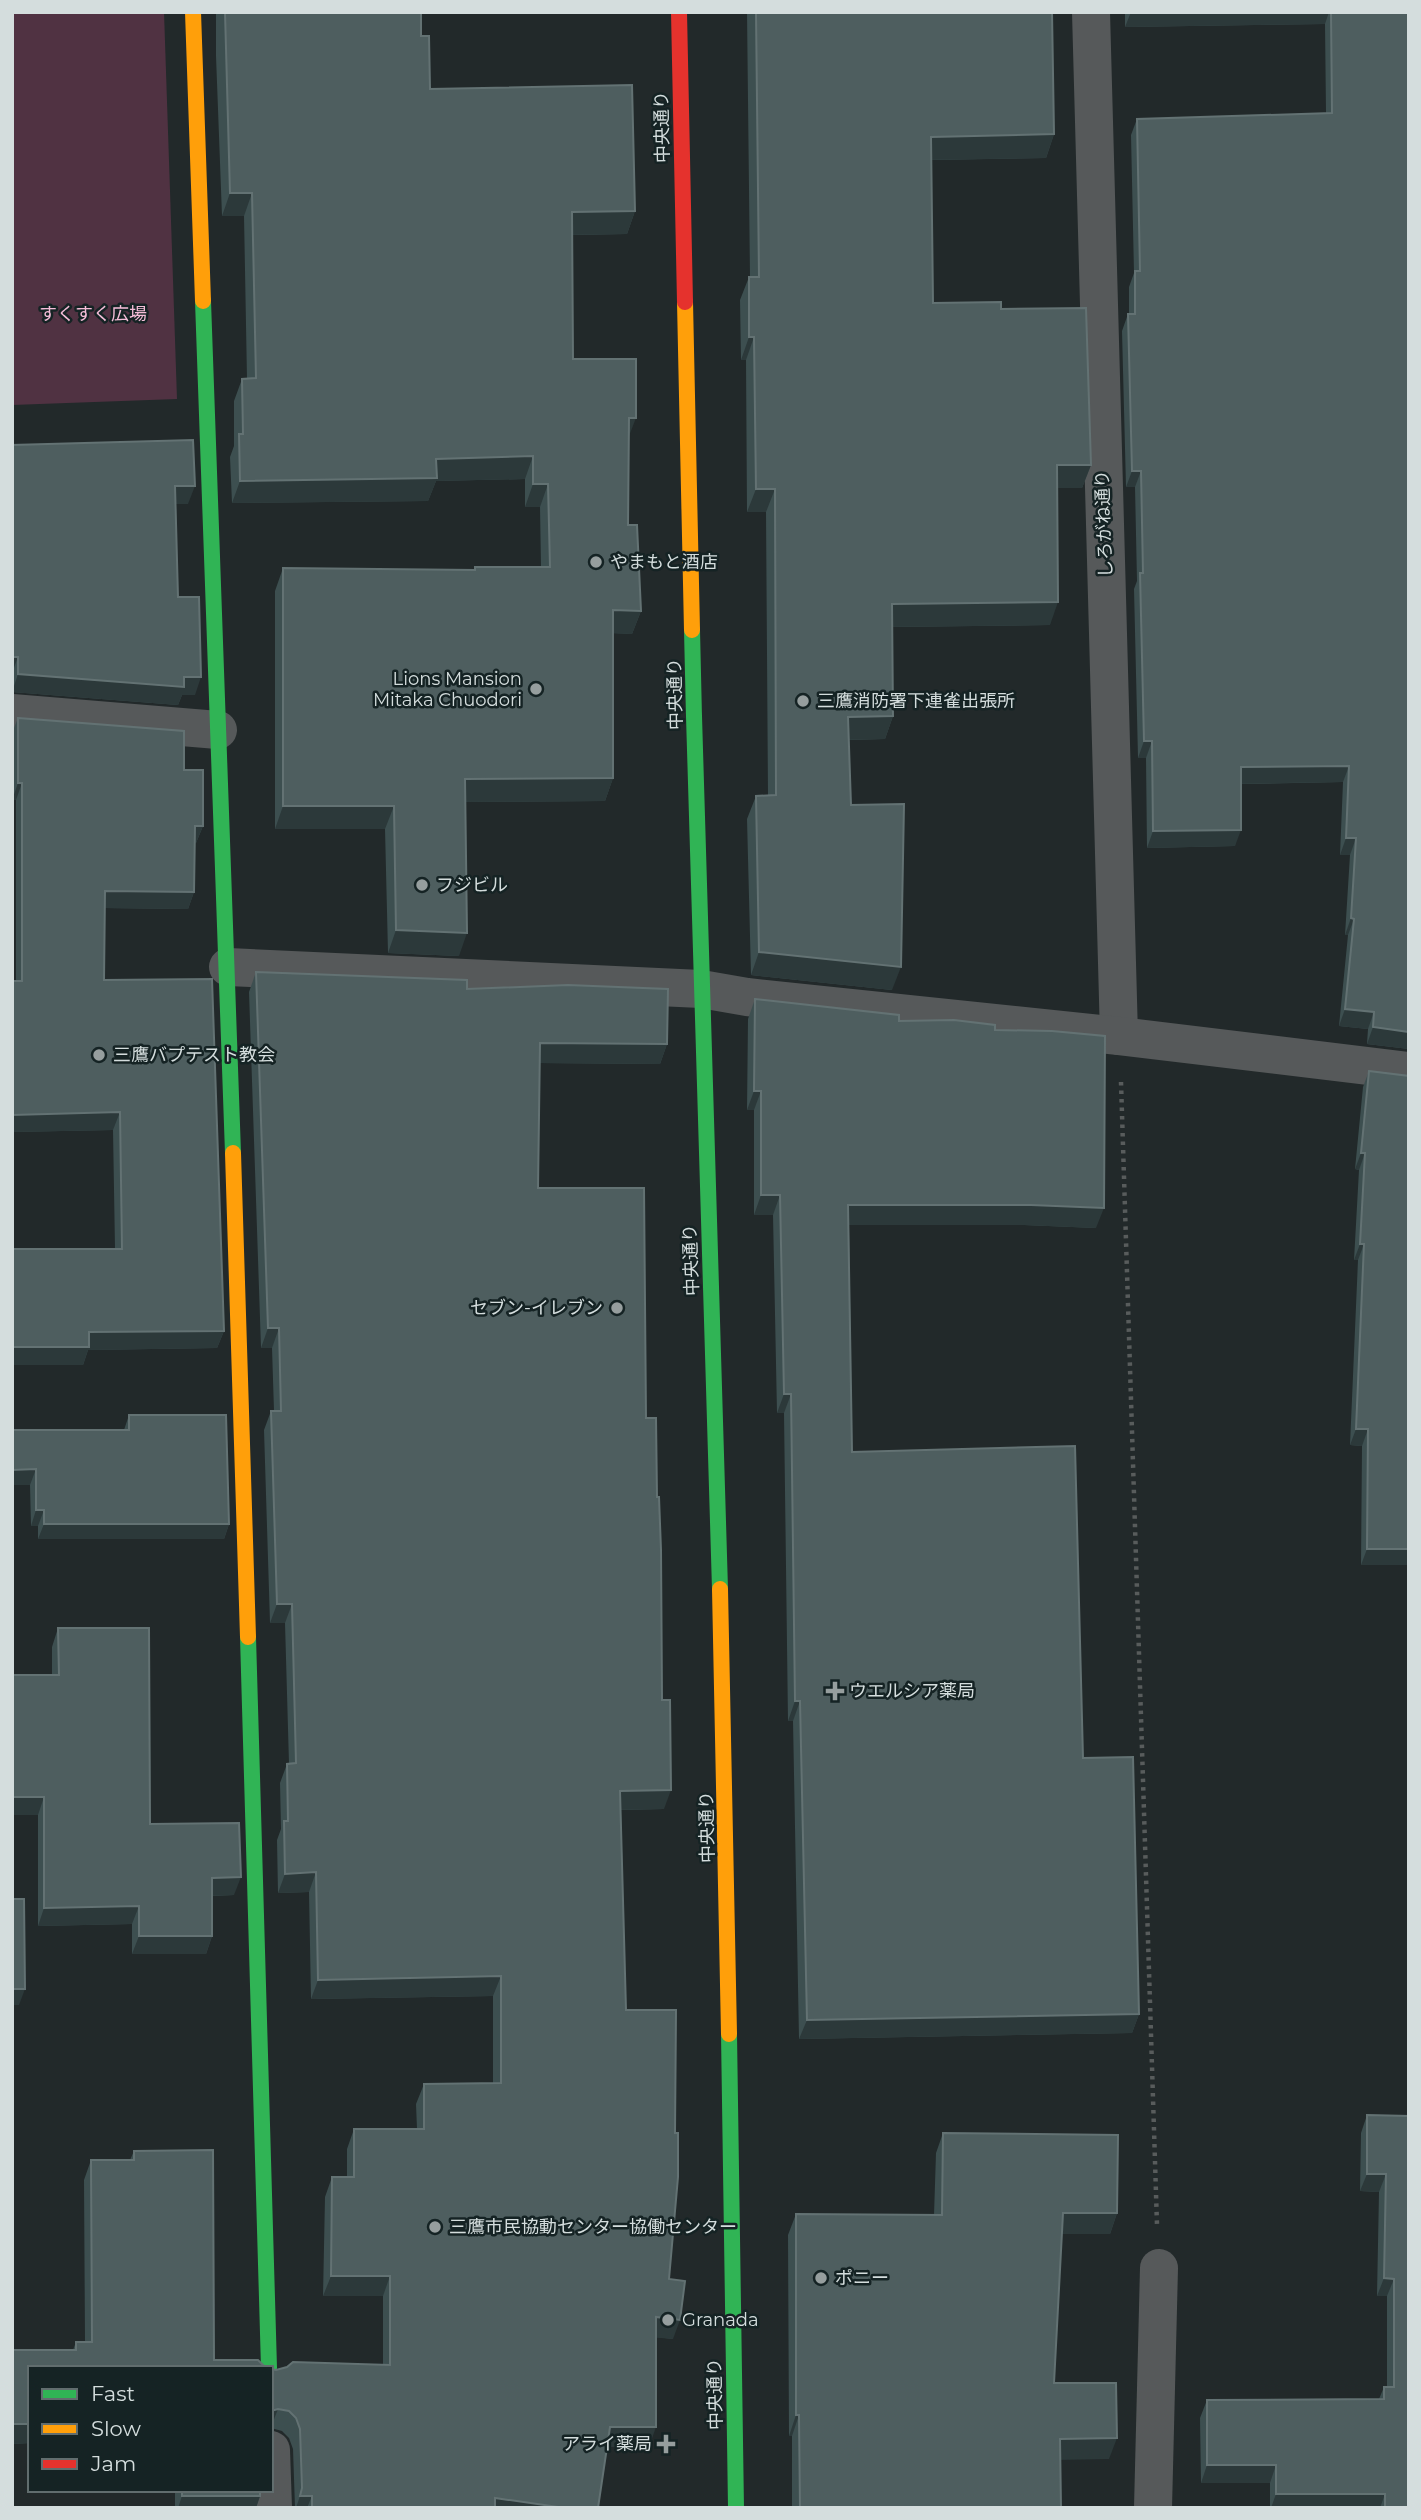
<svg xmlns="http://www.w3.org/2000/svg" width="1421" height="2520" viewBox="0 0 1421 2520" font-family="Montserrat,'Noto Sans JP',sans-serif">
<style>
.green{fill:#503242}
.lines{fill:none;stroke-linecap:round;stroke-linejoin:round}
.path{stroke:#585c5c;stroke-width:4.5;stroke-dasharray:3.5 5;stroke-linecap:butt}
.street{stroke:#56595a;stroke-width:38}
.fast{stroke:#30b455;stroke-width:16}
.slow{stroke:#ff9f0a;stroke-width:16}
.jam{stroke:#e5322d;stroke-width:16}
.wall{fill:#3d4f50}
.shaded-wall{fill:#2c393a}
.building{fill:#4e5e5f;stroke:#637273;stroke-width:2}
.poi-dot{fill:#969e9e;stroke:#152324;stroke-width:2.5}
.labels{text-anchor:middle;stroke-width:5;stroke-linejoin:round;paint-order:stroke}
.street-label{font-size:18px;fill:#d4dddd;stroke:#152324}
.park-label{font-size:18px;fill:#f4bdd8;stroke:#152324}
.poi-label{font-size:18px;fill:#d4dddd;stroke:#152324;text-anchor:start}
</style>
<rect width="100%" height="100%" fill="#22292a"/>
<polygon class="green" points="12,12 164,12 177,399 12,405"/>
<g class="lines">
<polyline class="path" points="1121,1082 1157,2225"/>
<g class="street">
<polyline points="1091,12 1119,1036"/>
<polyline points="12,713 218,730"/>
<polyline points="228,967 701,989 747,997 1119,1036 1409,1071"/>
<polyline points="271,2450 273,2508"/>
<polyline points="1153,2508 1159,2268"/>
</g>
<g class="fast">
<polyline points="203,301 233,1153"/>
<path d="M692 630C699 950 710 1270 720 1589"/>
<polyline points="248,1637 269,2368"/>
<polyline points="729,2034 736,2508"/>
</g>
<g class="slow">
<polyline points="193,12 203,301"/>
<polyline points="685,302 692,630"/>
<polyline points="233,1153 248,1637"/>
<polyline points="720,1589 729,2034"/>
</g>
<polyline class="jam" points="679,12 685,302"/>
</g>
<g class="wall">
<polygon points="216,12 421,12 421,36 430,89 635,211 627,234 572,235 573,359 629,436 628,525 641,611 632,634 613,633 613,778 605,801 465,802 459,956 388,953 385,829 275,829 275,591 283,568 474,570 475,567 541,567 540,507 525,507 525,479 436,481 428,501 232,503 230,457 234,446 234,401 242,379 247,379 244,216 222,216 216,56"/>
<polygon points="747,12 1052,12 1054,134 1046,158 931,160 933,303 1001,309 1091,465 1082,488 1058,488 1050,625 892,627 893,716 885,739 849,740 851,805 892,990 751,975 747,819 756,796 768,796 766,512 747,512 746,360 741,360 740,300 749,277 750,277"/>
<polygon points="1125,12 1409,12 1409,1049 1367,1044 1368,1029 1339,1026 1348,935 1345,935 1350,855 1340,855 1343,782 1241,784 1235,846 1147,848 1146,758 1138,758 1134,589 1137,581 1135,487 1126,487 1122,331 1128,314 1129,314 1129,287 1134,273 1131,135 1137,119 1326,113 1325,24 1125,27"/>
<polygon points="12,445 188,504 176,504 178,597 195,695 182,695 178,705 12,692"/>
<polygon points="18,718 184,770 203,826 196,843 195,843 194,892 188,909 105,908 104,980 224,1331 217,1348 88,1350 83,1365 12,1365 115,1249 113,1130 12,1132 12,981 16,981 16,800 12,800 12,733"/>
<polygon points="256,972 467,989 667,1044 660,1064 540,1063 538,1188 646,1418 657,1497 664,1809 621,1810 626,2010 669,2279 673,2339 656,2337 649,2447 607,2447 598,2508 295,2508 293,2449 289,2438 282,2431 271,2428 271,2369 276,2370 383,2364 383,2296 323,2296 325,2197 332,2177 347,2177 347,2149 354,2129 417,2129 416,2104 424,2084 493,2083 493,1996 311,1999 309,1892 278,1893 277,1840 281,1829 280,1783 287,1764 289,1764 285,1623 270,1623 264,1430 271,1411 274,1411 272,1348 261,1348 249,992"/>
<polygon points="755,999 899,1021 995,1030 1096,1228 1024,1225 849,1225 852,1452 1083,1758 1139,2014 1132,2033 799,2039 793,1721 788,1721 784,1413 777,1413 773,1215 754,1215 754,1110 747,1110 748,1019"/>
<polygon points="1369,1071 1409,1565 1361,1565 1362,1446 1350,1445 1358,1260 1354,1260 1359,1170 1355,1169 1363,1087"/>
<polygon points="129,1415 229,1524 224,1539 38,1539 38,1526 31,1526 30,1485 12,1430 124,1430"/>
<polygon points="58,1628 150,1824 234,1895 212,1896 212,1936 206,1954 132,1954 132,1924 38,1926 38,1815 12,1815 52,1675 52,1647"/>
<polygon points="1367,2115 1409,2116 1409,2508 1270,2508 1270,2483 1201,2483 1200,2418 1207,2400 1379,2399 1384,2387 1387,2387 1387,2296 1377,2296 1379,2192 1360,2191 1361,2133"/>
<polygon points="943,2133 1117,2213 1110,2234 1062,2234 1054,2383 1109,2459 1060,2459 1061,2508 792,2508 792,2436 789,2436 788,2235 796,2214 934,2215 936,2153"/>
<polygon points="134,2151 214,2360 30,2368 30,2443 12,2444 12,2350 73,2350 76,2342 85,2342 84,2180 91,2160 130,2160"/>
<polygon points="51,2490 260,2490 260,2496 256,2508 175,2508 175,2491 51,2492"/>
</g>
<g class="shaded-wall">
<polygon points="1131,12 1329,12 1325,24 1125,27"/>
<polygon points="1054,134 1046,158 922,160 931,137"/>
<polygon points="230,193 252,193 244,216 222,216"/>
<polygon points="635,211 627,234 564,235 572,212"/>
<polygon points="749,337 754,337 746,360 741,360"/>
<polygon points="629,418 636,418 627,441"/>
<polygon points="533,456 525,479 436,481 428,501 232,503 240,481 436,459"/>
<polygon points="1057,465 1091,465 1082,488 1049,488"/>
<polygon points="1132,471 1141,471 1135,487 1126,487"/>
<polygon points="533,484 548,484 540,507 525,507"/>
<polygon points="175,486 195,486 188,504 169,504"/>
<polygon points="756,489 775,489 766,512 747,512"/>
<polygon points="1058,602 1050,625 884,627 892,604"/>
<polygon points="613,610 641,611 632,634 605,633"/>
<polygon points="12,657 18,657 12,673"/>
<polygon points="18,674 184,677 201,677 195,695 182,695 178,705 12,692"/>
<polygon points="893,716 885,739 840,740 848,717"/>
<polygon points="1144,741 1152,741 1146,758 1138,758"/>
<polygon points="1349,766 1343,782 1235,784 1241,767"/>
<polygon points="613,778 605,801 456,802 465,779"/>
<polygon points="18,783 22,783 16,800 12,800"/>
<polygon points="283,806 394,806 385,829 275,829"/>
<polygon points="195,826 203,826 196,843 189,843"/>
<polygon points="1241,830 1235,846 1147,848 1153,831"/>
<polygon points="1346,838 1356,838 1350,855 1340,855"/>
<polygon points="105,891 194,892 188,909 99,908"/>
<polygon points="1351,918 1354,919 1348,935 1345,935"/>
<polygon points="396,930 467,933 459,956 388,953"/>
<polygon points="759,952 901,967 892,990 751,975"/>
<polygon points="1345,1009 1374,1012 1368,1029 1339,1026"/>
<polygon points="1373,1027 1409,1032 1409,1049 1367,1044"/>
<polygon points="540,1043 667,1044 660,1064 533,1063"/>
<polygon points="754,1091 761,1091 754,1110 747,1110"/>
<polygon points="120,1112 113,1130 12,1132 12,1115"/>
<polygon points="1361,1153 1365,1153 1359,1170 1355,1169"/>
<polygon points="761,1195 780,1195 773,1215 754,1215"/>
<polygon points="848,1205 1031,1205 1104,1208 1096,1228 1024,1225 841,1225"/>
<polygon points="1360,1244 1364,1244 1358,1260 1354,1260"/>
<polygon points="268,1328 279,1328 272,1348 261,1348"/>
<polygon points="224,1331 217,1348 88,1350 83,1365 12,1365 12,1347 89,1332"/>
<polygon points="784,1394 791,1394 784,1413 777,1413"/>
<polygon points="1356,1429 1368,1429 1362,1446 1350,1445"/>
<polygon points="36,1469 30,1485 12,1485 12,1470"/>
<polygon points="36,1510 44,1510 38,1526 31,1526"/>
<polygon points="44,1524 229,1524 224,1539 38,1539"/>
<polygon points="1367,1549 1409,1549 1409,1565 1361,1565"/>
<polygon points="277,1604 292,1604 285,1623 270,1623"/>
<polygon points="795,1701 800,1701 793,1721 788,1721"/>
<polygon points="671,1790 664,1809 613,1810 620,1791"/>
<polygon points="12,1797 44,1797 38,1815 12,1815"/>
<polygon points="316,1872 309,1892 278,1893 285,1874"/>
<polygon points="241,1877 234,1895 206,1896 212,1878"/>
<polygon points="139,1906 132,1924 38,1926 44,1908"/>
<polygon points="139,1936 212,1936 206,1954 132,1954"/>
<polygon points="501,1976 493,1996 311,1999 318,1980"/>
<polygon points="12,1989 25,1989 19,2005 12,2005"/>
<polygon points="1139,2014 1132,2033 799,2039 807,2020"/>
<polygon points="1367,2174 1386,2174 1379,2192 1360,2191"/>
<polygon points="1063,2213 1117,2213 1110,2234 1055,2234"/>
<polygon points="331,2276 390,2276 383,2296 323,2296"/>
<polygon points="1384,2278 1394,2279 1387,2296 1377,2296"/>
<polygon points="656,2317 680,2320 673,2339 649,2337"/>
<polygon points="278,2409 271,2427 271,2411"/>
<polygon points="796,2415 799,2415 792,2436 789,2436"/>
<polygon points="12,2424 30,2424 30,2443 12,2444"/>
<polygon points="610,2427 656,2427 649,2447 603,2447"/>
<polygon points="1117,2438 1109,2459 1053,2460 1060,2439"/>
<polygon points="1207,2465 1276,2465 1270,2483 1201,2483"/>
<polygon points="52,2490 175,2490 175,2491 51,2492"/>
<polygon points="1276,2494 1385,2494 1380,2508 1271,2508"/>
<polygon points="182,2496 260,2496 256,2508 178,2508"/>
<polygon points="300,2496 312,2496 307,2508 296,2508"/>
<polygon points="495,2498 565,2508 491,2508"/>
</g>
<g class="building">
<polygon points="225,12 421,12 421,36 429,36 430,89 632,85 635,211 572,212 573,359 636,359 636,418 629,418 628,525 637,525 641,611 613,610 613,778 465,779 467,933 396,930 394,806 283,806 283,568 475,570 475,567 550,567 548,484 533,484 533,456 436,459 437,478 240,481 239,434 243,434 242,379 256,378 252,193 230,193"/>
<polygon points="756,12 1052,12 1054,134 931,137 933,303 1001,302 1001,309 1086,308 1091,465 1057,465 1058,602 892,604 893,716 848,717 851,805 904,804 901,967 759,952 756,796 776,795 775,489 756,489 754,337 749,337 749,277 759,277"/>
<polygon points="1331,12 1409,12 1409,1032 1373,1027 1374,1012 1345,1009 1354,919 1351,918 1356,838 1346,838 1349,766 1241,767 1241,830 1153,831 1152,741 1144,741 1140,573 1143,573 1141,471 1132,471 1128,314 1135,314 1135,271 1140,271 1137,119 1332,113"/>
<polygon points="193,440 195,486 175,486 178,597 199,597 201,677 184,677 184,687 18,674 18,657 12,657 12,445"/>
<polygon points="18,718 184,731 184,770 203,770 203,826 195,826 194,892 105,891 104,980 212,979 224,1331 89,1332 89,1347 12,1347 12,1249 122,1249 120,1112 12,1115 12,981 22,981 22,783 18,783"/>
<polygon points="256,972 467,980 467,989 568,985 668,989 667,1044 540,1043 538,1188 644,1188 646,1418 656,1418 657,1497 659,1497 661,1550 662,1700 670,1700 671,1790 620,1791 626,2010 676,2010 675,2133 678,2133 678,2177 669,2279 685,2281 680,2320 656,2317 656,2427 610,2427 598,2508 565,2508 495,2498 495,2508 312,2508 312,2496 300,2496 302,2488 300,2429 296,2418 289,2411 278,2409 271,2411 271,2369 276,2370 287,2367 293,2362 390,2365 390,2276 331,2276 332,2177 354,2177 354,2129 424,2129 424,2084 501,2083 501,1976 318,1980 316,1872 285,1874 284,1821 288,1821 287,1764 296,1763 292,1604 277,1604 271,1411 281,1411 279,1328 268,1328"/>
<polygon points="755,999 899,1015 899,1021 954,1020 995,1025 995,1030 1052,1031 1105,1036 1104,1208 1031,1205 848,1205 852,1452 1075,1446 1083,1758 1133,1757 1139,2014 807,2020 800,1701 795,1701 791,1394 784,1394 780,1195 761,1195 761,1091 754,1091"/>
<polygon points="1369,1071 1409,1076 1409,1549 1367,1549 1368,1429 1356,1429 1364,1244 1360,1244 1365,1153 1361,1153"/>
<polygon points="129,1415 226,1415 229,1524 44,1524 44,1510 36,1510 36,1469 12,1470 12,1430 129,1430"/>
<polygon points="58,1628 149,1628 150,1824 239,1823 241,1877 212,1878 212,1936 139,1936 139,1906 44,1908 44,1797 12,1797 12,1675 59,1675"/>
<polygon points="12,1899 24,1899 25,1989 12,1989"/>
<polygon points="1367,2115 1409,2116 1409,2508 1385,2508 1385,2494 1276,2494 1276,2465 1207,2465 1207,2400 1384,2399 1384,2387 1394,2387 1394,2279 1384,2278 1386,2174 1367,2174"/>
<polygon points="943,2133 1118,2135 1117,2213 1063,2213 1054,2383 1116,2383 1117,2438 1060,2439 1061,2508 800,2508 799,2415 796,2415 796,2214 942,2215"/>
<polygon points="213,2150 214,2360 258,2360 266,2368 30,2368 30,2424 12,2424 12,2350 76,2350 76,2342 92,2342 91,2160 134,2160 134,2151"/>
<rect x="182" y="2490" width="78" height="6"/>
</g>
<g class="poi-dot">
<circle cx="596" cy="562" r="7"/>
<circle cx="536" cy="689" r="7"/>
<circle cx="803" cy="701" r="7"/>
<circle cx="422" cy="885" r="7"/>
<circle cx="99" cy="1055" r="7"/>
<circle cx="617" cy="1308" r="7"/>
<path d="M831.5 1680.5h7v7h7v7h-7v7h-7v-7h-7v-7h7z"/>
<circle cx="435" cy="2227" r="7"/>
<circle cx="821" cy="2278" r="7"/>
<circle cx="668" cy="2320" r="7"/>
<path d="M662.5 2433.5h7v7h7v7h-7v7h-7v-7h-7v-7h7z"/>
</g>
<g class="labels">
<g class="street-label">
<text transform="translate(662 127) rotate(-91)" y="6">中央通り</text>
<text transform="translate(1104 524) rotate(-92)" y="6">しろがね通り</text>
<text transform="translate(675 694) rotate(-91)" y="6">中央通り</text>
<text transform="translate(691 1260) rotate(-92)" y="6">中央通り</text>
<text transform="translate(707 1827) rotate(-91)" y="6">中央通り</text>
<text transform="translate(715 2394) rotate(-91)" y="6">中央通り</text>
</g>
<g class="park-label">
<text x="93" y="320">すくすく広場</text>
</g>
<g class="poi-label">
<text x="610" y="568">やまもと酒店</text>
<text x="522" y="685" text-anchor="end">Lions Mansion<tspan x="522" dy="21">Mitaka Chuodori</tspan></text>
<text x="817" y="707">三鷹消防署下連雀出張所</text>
<text x="436" y="891">フジビル</text>
<text x="113" y="1061">三鷹バプテスト教会</text>
<text x="603" y="1314" text-anchor="end">セブン-イレブン</text>
<text x="849" y="1697">ウエルシア薬局</text>
<text x="449" y="2233">三鷹市民協動センター協働センター</text>
<text x="835" y="2284">ポニー</text>
<text x="682" y="2326">Granada</text>
<text x="652" y="2450" text-anchor="end">アライ薬局</text>
</g>
</g>
<rect width="1421" height="2520" fill="none" stroke="#d4dddd" stroke-width="28"/>
<rect x="28" y="2366" width="245" height="126" fill="#152324" stroke="#616d6e" stroke-width="2"/>
<rect x="42" y="2389" width="35" height="10" fill="#30b455" stroke="#616d6e" stroke-width="2"/>
<text x="91" y="2401" font-size="21" fill="#d4dddd">Fast</text>
<rect x="42" y="2424" width="35" height="10" fill="#ff9f0a" stroke="#616d6e" stroke-width="2"/>
<text x="91" y="2436" font-size="21" fill="#d4dddd">Slow</text>
<rect x="42" y="2459" width="35" height="10" fill="#e5322d" stroke="#616d6e" stroke-width="2"/>
<text x="91" y="2471" font-size="21" fill="#d4dddd">Jam</text>
</svg>
